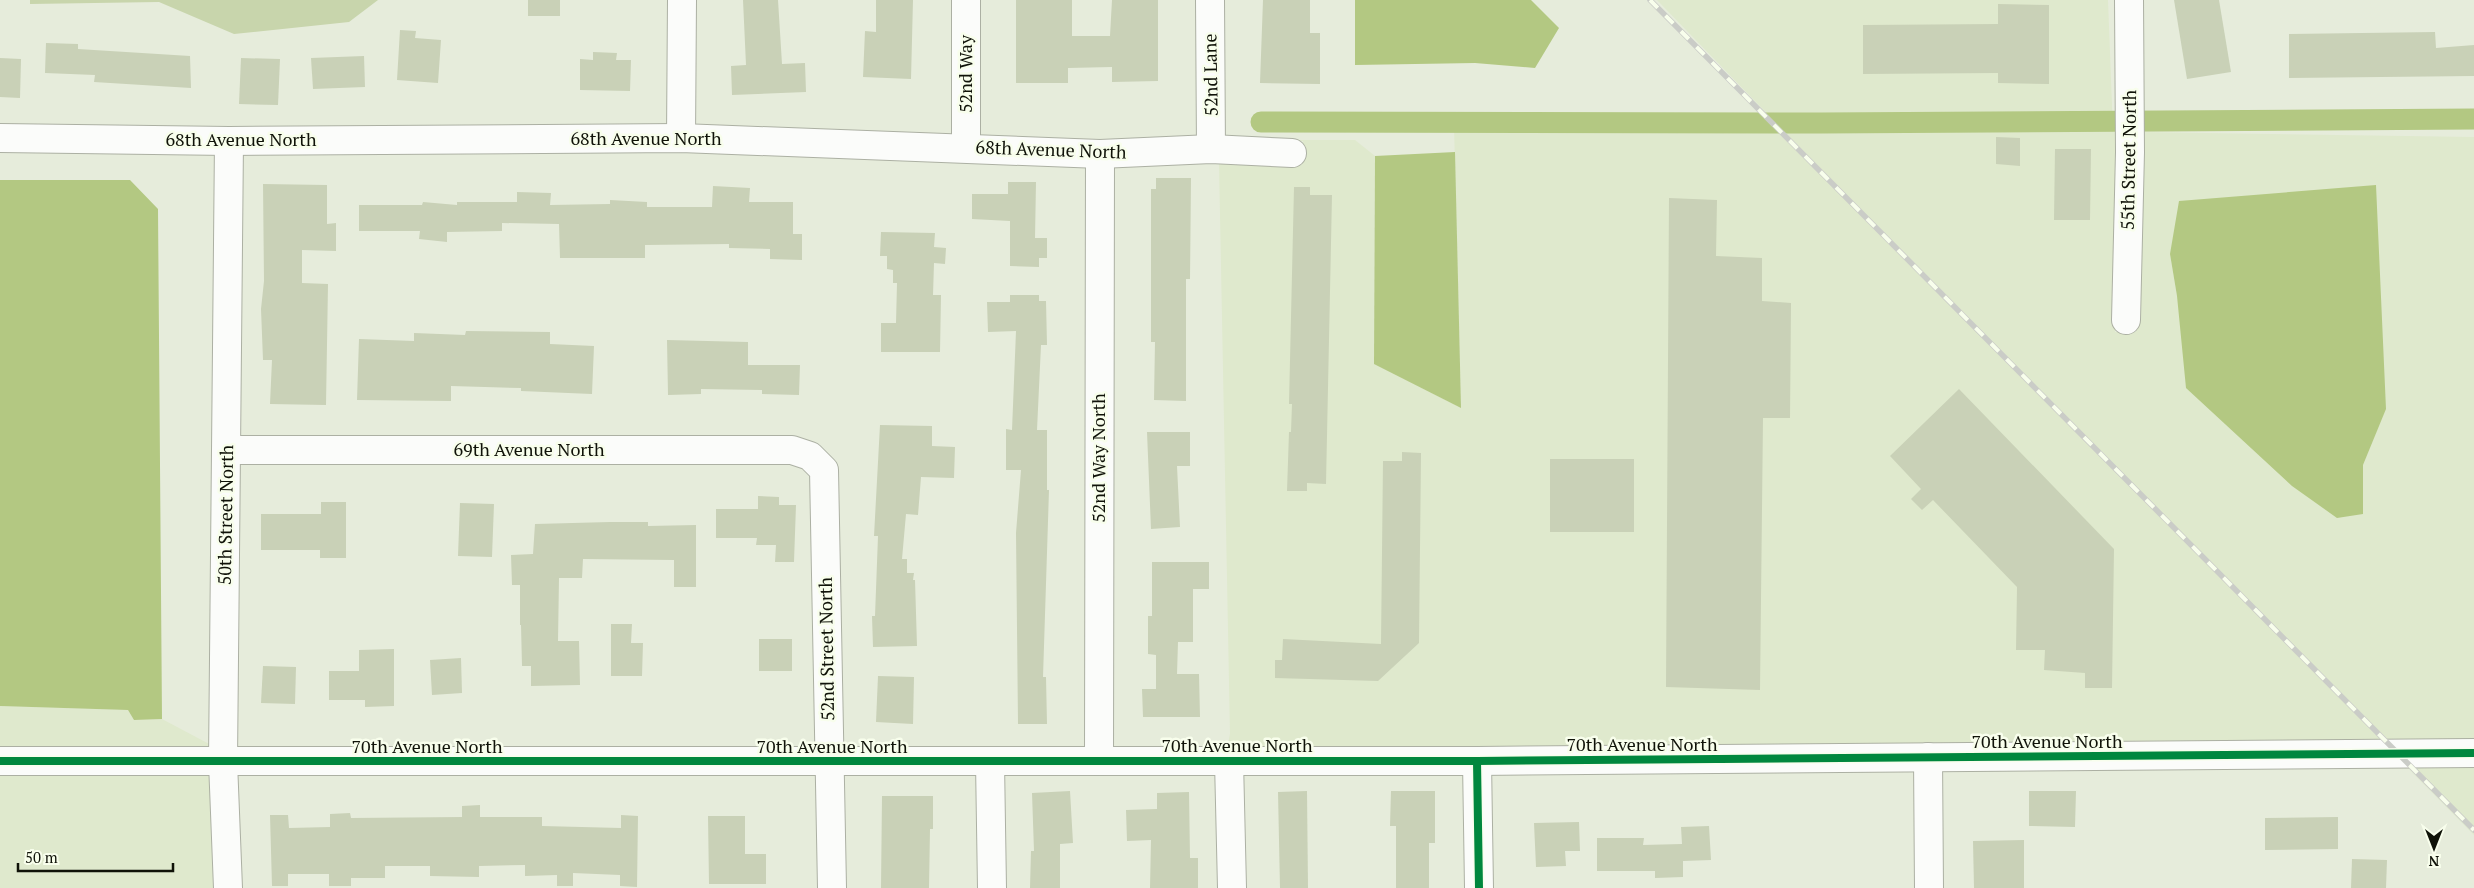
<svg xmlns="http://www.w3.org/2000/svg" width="2474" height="888" viewBox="0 0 2474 888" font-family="'PT Serif',serif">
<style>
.built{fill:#dfe9cd;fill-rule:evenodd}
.green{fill:#c8d5ac}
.water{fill:#b3c882}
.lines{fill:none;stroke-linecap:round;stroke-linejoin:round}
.canal{stroke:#b3c882;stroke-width:21}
.building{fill:#c9d1b7}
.minor-casing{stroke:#acb0a3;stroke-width:30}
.minor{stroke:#fbfcfa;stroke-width:28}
.rail-casing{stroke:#caccc7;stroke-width:5.5}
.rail{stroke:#f8feec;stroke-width:4;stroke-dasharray:11;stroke-linecap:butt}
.cycleway-casing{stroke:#f8feec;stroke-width:11}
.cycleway{stroke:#00873e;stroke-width:8}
.labels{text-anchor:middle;stroke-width:5;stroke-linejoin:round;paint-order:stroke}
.street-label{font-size:18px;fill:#0f1208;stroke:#f8feec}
</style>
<rect width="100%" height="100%" fill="#e6ecdb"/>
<g class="built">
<path d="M1657 0H2108L2113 132H2119L2115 332H2136L2141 132 2474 137V742L1227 749 1230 734 1219 162 1302 165 1303 141 1288 140H1355L1375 156 1374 363 1461 408 1454 125 1780 127ZM2170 254 2386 408 2363 465 2177 296Z"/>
<polygon points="0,706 128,710 134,720 162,719 213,746 213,750 0,749"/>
<polygon points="2474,765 2474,835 2406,766"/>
<polygon points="0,773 213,774 217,888 0,888"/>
</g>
<polygon class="green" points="30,0 378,0 349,22 234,34 159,2 30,4"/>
<g class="water">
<polygon points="1355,0 1531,0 1559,28 1535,68 1475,63 1355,65"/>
<polygon points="1455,152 1461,408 1374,364 1375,156"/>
<polygon points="0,180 130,180 158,209 162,719 134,720 128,710 0,706"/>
<polygon points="2376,185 2386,409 2363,465 2363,514 2337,518 2292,486 2186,388 2177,296 2170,254 2179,201"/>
</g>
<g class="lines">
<polyline class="canal" points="1261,122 1821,123 2474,119"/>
</g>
<g class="building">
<rect x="528" y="0" width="32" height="16"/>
<polygon points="743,0 778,0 782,64 805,63 806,92 732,95 731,66 746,65"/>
<polygon points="876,0 913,0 911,79 863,77 865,31 876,32"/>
<polygon points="1016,0 1072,0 1072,36 1110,36 1112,0 1158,0 1158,81 1112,82 1112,67 1068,68 1068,83 1016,83"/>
<polygon points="1263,0 1310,0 1310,33 1320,33 1320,84 1260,83"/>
<polygon points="2174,0 2219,0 2231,72 2187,79"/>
<polygon points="1998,4 2049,5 2049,84 1998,83 1998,73 1863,74 1863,25 1998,24"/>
<polygon points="400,30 416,31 415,38 441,40 438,83 397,80"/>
<polygon points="2435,32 2436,48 2474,45 2474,76 2289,78 2289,34"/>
<polygon points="46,43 78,44 78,49 190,56 191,88 94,82 95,75 45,73"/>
<polygon points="593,52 617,53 616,60 631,60 630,91 580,90 580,59 593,60"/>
<polygon points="364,56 365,87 313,89 311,58"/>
<polygon points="0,58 21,59 20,98 0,97"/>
<polygon points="241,58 280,59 278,105 239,104"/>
<polygon points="1996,137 2020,138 2020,166 1996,164"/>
<polygon points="2055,149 2091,149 2090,220 2054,220"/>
<polygon points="1156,178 1191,178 1190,279 1186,279 1186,401 1154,400 1155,342 1151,342 1151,189 1156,189"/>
<polygon points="1008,182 1036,182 1035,238 1047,238 1047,258 1039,258 1039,267 1010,266 1010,221 972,219 972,194 1008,194"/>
<polygon points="263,184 327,185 327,224 336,223 336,251 302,250 302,283 328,284 326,405 270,404 272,360 263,360 261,309 264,281"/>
<polygon points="713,186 750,188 749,202 793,202 793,234 802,234 802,260 770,259 770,249 729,248 729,244 645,245 645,258 560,258 559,224 502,223 502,231 447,232 447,242 419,239 420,231 359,231 359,205 422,205 423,202 457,205 457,202 517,202 517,192 551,193 550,205 610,204 610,200 647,202 647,207 712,207"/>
<polygon points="1294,187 1310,187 1310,195 1332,195 1326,484 1307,483 1307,491 1287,491 1289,432 1291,432 1292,404 1289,404"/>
<polygon points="1669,198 1717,200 1716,256 1762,258 1762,301 1791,303 1790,418 1763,418 1760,690 1666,687"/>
<polygon points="881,232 935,233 934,247 946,248 945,264 934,263 933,295 941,295 940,352 881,352 881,323 896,323 897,283 893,283 893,270 887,269 887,256 880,256"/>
<polygon points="1010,295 1039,295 1039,301 1046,301 1047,345 1041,345 1037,430 1047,430 1047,490 1049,490 1043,677 1046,677 1047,724 1018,724 1016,533 1021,470 1006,470 1006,429 1012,430 1016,331 988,332 987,302 1010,302"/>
<polygon points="466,331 550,332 550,344 594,346 592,394 521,391 521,388 451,386 451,401 357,400 359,339 414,341 414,333 465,335"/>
<polygon points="667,340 748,342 748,365 800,365 799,395 762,394 762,390 701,389 701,394 668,395"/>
<polygon points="1959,389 2114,549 2112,688 2085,688 2085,673 2044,670 2045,650 2016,650 2017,587 1933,500 1922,510 1911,499 1921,489 1890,456"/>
<polygon points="880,425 932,426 932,446 955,447 954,478 921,477 918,515 906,514 902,559 907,559 907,573 914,573 913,580 915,580 917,646 873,647 872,616 875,616 878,536 874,536"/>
<polygon points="1147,432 1190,432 1190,466 1177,466 1180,527 1151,529"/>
<polygon points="1402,452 1421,453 1419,643 1378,681 1275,678 1275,660 1282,660 1283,639 1381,644 1383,461 1402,461"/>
<rect x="1550" y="459" width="84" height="73"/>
<polygon points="758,496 779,497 779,505 796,505 794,562 775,562 776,545 756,545 757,538 716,538 716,509 758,509"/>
<polygon points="321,502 346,502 346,558 320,558 320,550 261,550 261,514 321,514"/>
<polygon points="460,503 494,504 492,557 458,556"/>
<polygon points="610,522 648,522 648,526 696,525 696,587 674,587 674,560 583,559 582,578 559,578 558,641 579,641 580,685 531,686 531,666 522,666 521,625 520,625 520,585 512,585 511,555 533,554 535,524"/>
<polygon points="1152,562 1209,562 1209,589 1193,589 1193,642 1178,642 1177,674 1199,674 1200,717 1143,717 1142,689 1156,689 1156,655 1148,654 1148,616 1152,616"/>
<polygon points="611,624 632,624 631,643 643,643 642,676 611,676"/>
<rect x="759" y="639" width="33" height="32"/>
<polygon points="394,649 394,706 365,707 365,700 329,700 329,671 359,671 359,650"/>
<polygon points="461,658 462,693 432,695 430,660"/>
<polygon points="263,666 296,667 295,704 261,703"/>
<polygon points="878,676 914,677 913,724 876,722"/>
<polygon points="1070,791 1073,843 1060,844 1060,888 1030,888 1031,851 1034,851 1032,793"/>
<polygon points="1307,791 1308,888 1280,888 1278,792"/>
<polygon points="1391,791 1435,791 1435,843 1429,843 1429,888 1396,888 1396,826 1390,826"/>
<polygon points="2029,791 2076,791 2075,827 2029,826"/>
<polygon points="1189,792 1190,858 1198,858 1198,888 1150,888 1151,840 1127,841 1126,810 1157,809 1157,793"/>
<polygon points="882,796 933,796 933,829 930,829 929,888 881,888"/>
<polygon points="480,805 480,817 542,817 542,826 621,828 621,815 638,816 637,887 620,886 620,875 573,873 573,886 557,886 557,875 525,876 525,865 479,866 479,877 430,876 430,866 385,866 385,878 351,878 351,886 329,886 329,874 288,874 288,886 272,886 270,815 288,815 289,828 330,827 330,814 350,813 351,818 462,817 462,806"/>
<polygon points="708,816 745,816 745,854 766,854 766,884 709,884"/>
<polygon points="2338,817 2338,849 2265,850 2265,818"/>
<polygon points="1579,822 1580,851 1565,851 1566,866 1536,867 1534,823"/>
<polygon points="1709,826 1711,860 1683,861 1683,877 1655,878 1655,871 1597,871 1597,838 1644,838 1643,845 1682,844 1681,827"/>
<polygon points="2024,840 2024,888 1974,888 1973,841"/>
<polygon points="2352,859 2387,860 2386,888 2351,888"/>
</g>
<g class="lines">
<defs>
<g id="minor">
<polyline points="966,0 966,148"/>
<polyline points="1210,0 1211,149"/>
<polyline points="0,138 229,141 681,138 1100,154 1211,149 1292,153"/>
<polyline points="681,138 682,0"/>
<polyline points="2126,320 2130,152 2129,0"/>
<polyline points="227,450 792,450 810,456 824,470 832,888"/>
<polyline points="1928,757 1929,888"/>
<polyline points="0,761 1477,761 2474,753"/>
<polyline points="1099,761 1100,154"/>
<polyline points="1229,761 1232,888"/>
<polyline points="1477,761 1479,888"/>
<polyline points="990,762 992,888"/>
<polyline points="228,888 223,762 229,141"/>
</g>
</defs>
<use href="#minor" class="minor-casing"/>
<use href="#minor" class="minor"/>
<defs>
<polyline id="rail" points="1650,0 2474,830"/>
</defs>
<use href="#rail" class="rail-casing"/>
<use href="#rail" class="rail"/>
<defs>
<g id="cycleway">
<polyline points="0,761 1477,761 2474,753"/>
<polyline points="1477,761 1479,888"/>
</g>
</defs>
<use href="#cycleway" class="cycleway-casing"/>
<use href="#cycleway" class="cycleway"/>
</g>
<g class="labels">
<g class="street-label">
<text transform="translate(966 74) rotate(-90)" y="6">52nd Way</text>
<text transform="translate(1211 75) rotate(-91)" y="6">52nd Lane</text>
<text x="646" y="145">68th Avenue North</text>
<text x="241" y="146">68th Avenue North</text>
<text transform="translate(1051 150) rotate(2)" y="6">68th Avenue North</text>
<text transform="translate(2129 160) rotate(-89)" y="6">55th Street North</text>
<text x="529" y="456">69th Avenue North</text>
<text transform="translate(1099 458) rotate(-90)" y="6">52nd Way North</text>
<text transform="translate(226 515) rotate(-89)" y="6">50th Street North</text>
<text transform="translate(827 649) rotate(-91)" y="6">52nd Street North</text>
<text x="2047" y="748">70th Avenue North</text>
<text x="1642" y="751">70th Avenue North</text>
<text x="1237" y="752">70th Avenue North</text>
<text x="427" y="753">70th Avenue North</text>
<text x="832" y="753">70th Avenue North</text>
</g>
</g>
<g transform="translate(2434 848) rotate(180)" stroke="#f8feec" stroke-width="4" paint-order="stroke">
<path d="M0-4L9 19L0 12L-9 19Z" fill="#0f1208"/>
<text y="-8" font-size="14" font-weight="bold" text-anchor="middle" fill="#0f1208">N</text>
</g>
<path d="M18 863v8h155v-8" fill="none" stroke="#0f1208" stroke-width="2.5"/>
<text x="25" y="863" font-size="15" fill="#0f1208" stroke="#f8feec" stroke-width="4" paint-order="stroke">50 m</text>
</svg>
